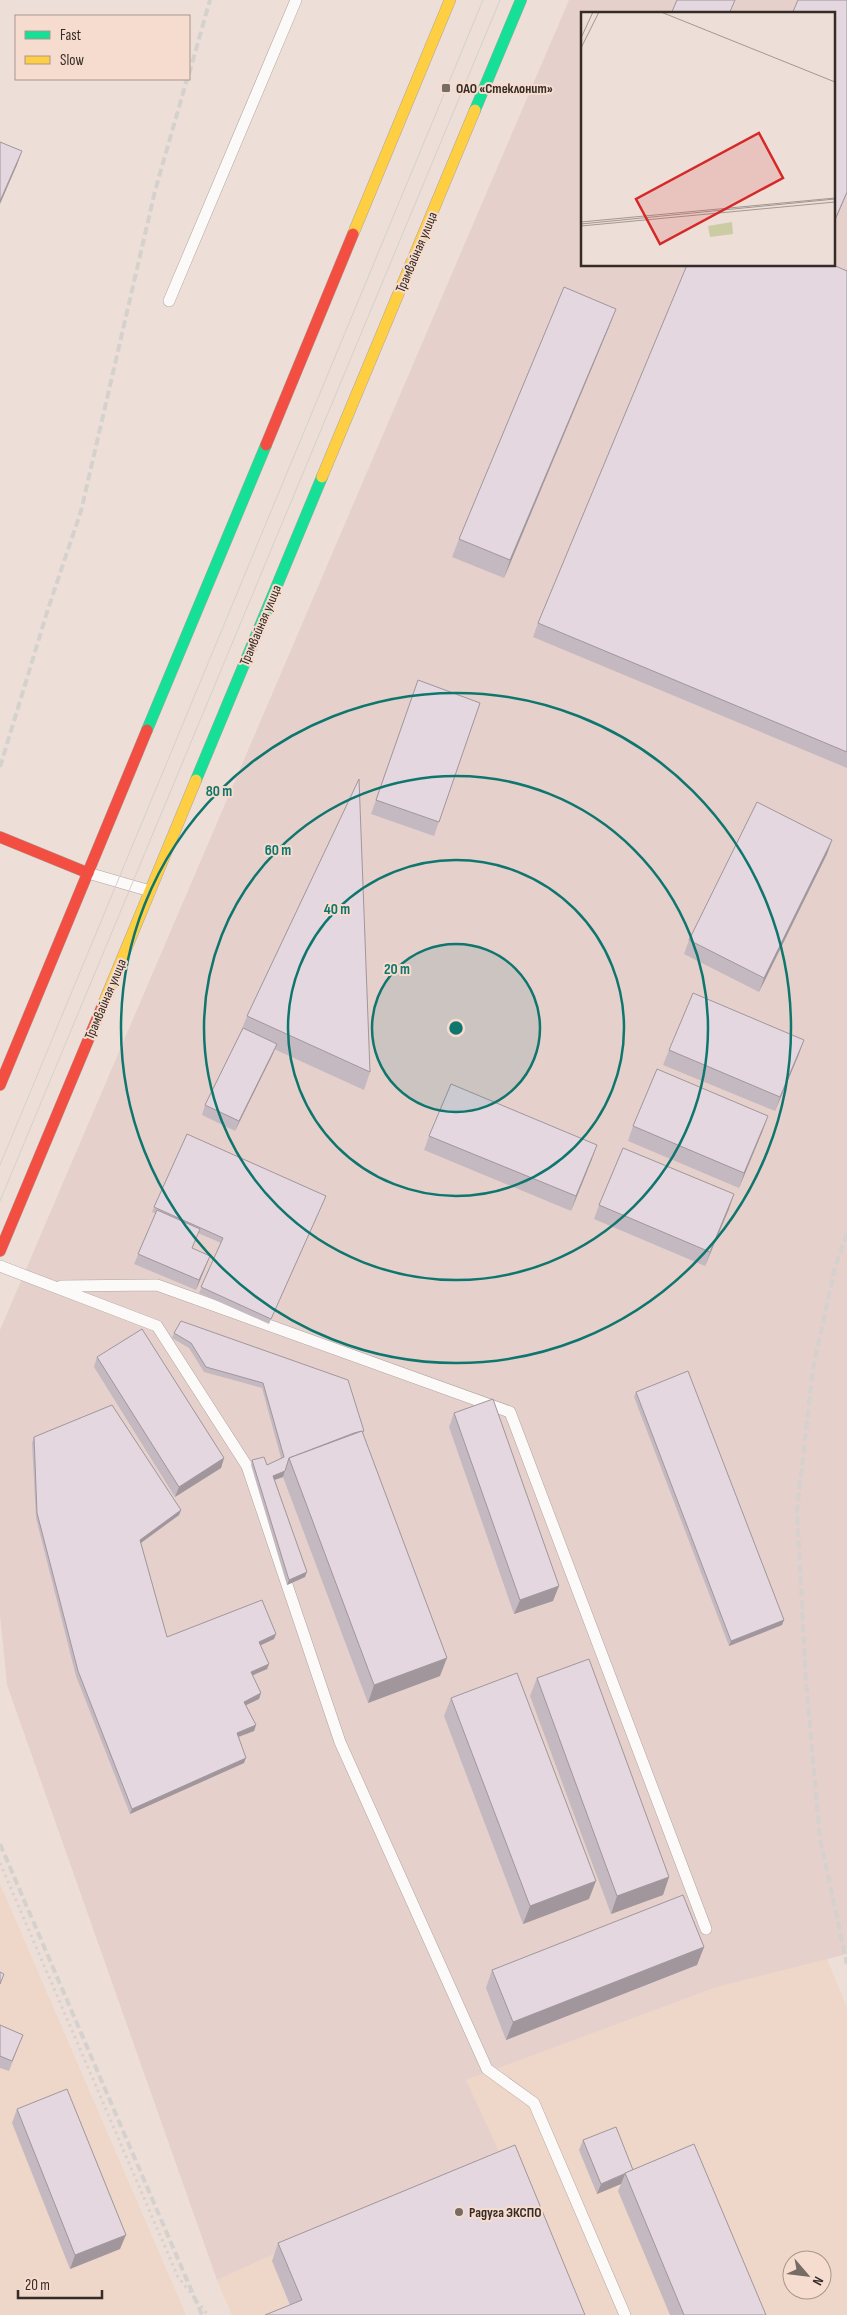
<svg xmlns="http://www.w3.org/2000/svg" width="847" height="2315" viewBox="0 0 847 2315" font-family="'Sofia Sans Condensed',sans-serif">
<style>
.built{fill:#eed6c8;fill-rule:evenodd}
.industrial{fill:#e5d0cc;fill-rule:evenodd}
.lines{fill:none;stroke-linecap:round;stroke-linejoin:round}
.lane-casing{stroke:#afa59f;stroke-width:12}
.fast-casing{stroke:#afa59f;stroke-width:12}
.slow-casing{stroke:#afa59f;stroke-width:12}
.jam-casing{stroke:#afa59f;stroke-width:12}
.path{stroke:#d6d2d0;stroke-width:3;stroke-dasharray:2.5 4;stroke-linecap:butt}
.lane{stroke:#fcfaf9;stroke-width:11}
.fast{stroke:#16e098;stroke-width:11}
.slow{stroke:#ffcf43;stroke-width:11}
.jam{stroke:#f24e42;stroke-width:11}
.tram{stroke:#d4d1ce;stroke-width:1}
.rail{stroke:#d4d1ce;stroke-width:4;stroke-dasharray:8 4;stroke-linecap:butt}
.wall{fill:#c4b9c0}
.shaded-wall{fill:#a0969c}
.building{fill:#e4d7df;stroke:#a0969c}
.ring{fill:none;stroke:#0f766e;stroke-width:2.5}
.poi-dot{fill:#766b65;stroke:#f6dcce;stroke-width:2}
.labels{text-anchor:middle;stroke-width:4;stroke-linejoin:round;paint-order:stroke}
.poi-label{font-size:14px;font-weight:bold;fill:#362c27;stroke:#f6dcce;text-anchor:start}
.street-label{font-size:14px;fill:#362c27;stroke:#f6dcce}
.inset-road{fill:none;stroke:#a49791;stroke-width:1}
.view{fill:#d62828;fill-opacity:0.15;stroke:#d62828;stroke-width:2.5}
.inset-edge{fill:none;stroke:#362c27;stroke-width:2.5}
.centre{fill:#0f766e;stroke:#f6dcce;stroke-width:2.5}
.ring-label{font-size:15px;text-anchor:middle;font-weight:bold;fill:#0f766e;stroke:#f6dcce;stroke-width:4;stroke-linejoin:round;paint-order:stroke}
</style>
<rect width="100%" height="100%" fill="#eddfd7"/>
<g class="built">
<polygon points="0,1884 186,2315 0,2315"/>
<path d="M827 1959 847 2008V2315H232L217 2280 499 2151 466 2080 717 1987ZM792 2260H822V2290H792Z"/>
</g>
<path class="industrial" d="M569 0H847V1954L717 1987 466 2080 499 2151 217 2280 7 1685 0 1615V1330ZM582 14H833V265H582Z"/>
<g class="lines">
<defs>
<g id="lane">
<polyline points="169,301 296,0"/>
<polyline points="88,873 150,891"/>
<polyline points="0,1266 157,1326 247,1466 340,1742 487,2069 534,2103 625,2315"/>
<polyline points="61,1286 157,1285 510,1412 706,1929"/>
</g>
<g id="fast">
<polyline points="475,110 521,0"/>
<polyline points="147,730 266,445"/>
<polyline points="196,780 322,477"/>
</g>
<g id="slow">
<polyline points="353,234 450,0"/>
<polyline points="322,477 475,110"/>
<polyline points="102,1007 196,780"/>
</g>
<g id="jam">
<polyline points="266,445 353,234"/>
<polyline points="0,837 88,873"/>
<polyline points="0,1085 147,730"/>
<polyline points="0,1251 102,1007"/>
</g>
</defs>
<use href="#lane" class="lane-casing"/>
<use href="#fast" class="fast-casing"/>
<use href="#slow" class="slow-casing"/>
<use href="#jam" class="jam-casing"/>
<polyline class="path" points="0,1863 178,2277 208,2315"/>
<use href="#lane" class="lane"/>
<use href="#fast" class="fast"/>
<use href="#slow" class="slow"/>
<use href="#jam" class="jam"/>
<g class="tram">
<polyline points="0,1165 483,0"/>
<polyline points="0,1201 500,0"/>
</g>
<g class="rail">
<polyline points="189,74 210,0"/>
<polyline points="0,767 48,609 81,511 155,191 187,79"/>
<polyline points="847,1234 835,1267 813,1368 797,1511 806,1681 820,1839 847,1964"/>
<polyline points="0,1844 202,2315"/>
</g>
</g>
<g class="wall">
<polygon points="847,271 847,768 533,637 538,623"/>
<polygon points="616,309 609,327 504,578 452,557 459,539"/>
<polygon points="418,680 480,703 434,836 371,814"/>
<polygon points="832,840 827,854 759,992 684,954 689,940"/>
<polygon points="247,1016 370,1072 364,1090 274,1049 235,1131 202,1115 205,1105 240,1034"/>
<polygon points="669,1050 799,1054 775,1111 663,1065"/>
<polygon points="633,1126 763,1130 739,1188 628,1141"/>
<polygon points="429,1136 592,1159 571,1211 424,1150"/>
<polygon points="734,1194 705,1266 594,1219 599,1205"/>
<polygon points="326,1196 269,1324 199,1293 221,1243 198,1233 192,1248 206,1266 196,1290 134,1264 156,1214 152,1212 154,1207"/>
<polygon points="174,1333 363,1434 440,1676 368,1703 283,1477 275,1480 305,1577 287,1585 251,1465 252,1460 267,1465 281,1458 262,1388 204,1372 189,1348 172,1338"/>
<polygon points="97,1357 224,1458 221,1468 175,1497 94,1367"/>
<polygon points="636,1392 782,1625 729,1646 634,1397"/>
<polygon points="454,1413 553,1601 514,1614 449,1427"/>
<polygon points="34,1437 181,1510 179,1515 141,1543 167,1637 276,1634 274,1639 260,1645 269,1664 267,1669 252,1675 261,1693 259,1699 246,1705 256,1725 254,1731 239,1737 244,1763 130,1814 76,1676 36,1518 32,1443"/>
<polygon points="537,1678 669,1877 663,1895 611,1914 530,1696"/>
<polygon points="451,1698 589,1899 523,1924 444,1716"/>
<polygon points="704,1947 697,1965 506,2040 486,1988 492,1970"/>
<polygon points="0,2025 23,2035 9,2071 0,2068"/>
<polygon points="17,2109 120,2249 70,2269 12,2123"/>
<polygon points="583,2140 633,2170 766,2315 670,2315 618,2191 621,2184 597,2194 579,2150"/>
<polygon points="278,2243 585,2315 290,2305 272,2261"/>
</g>
<g class="shaded-wall">
<polygon points="22,151 17,165 0,204 0,201"/>
<polygon points="847,192 847,193 833,226 833,224"/>
<polygon points="616,309 609,327 504,578 510,560"/>
<polygon points="832,840 827,854 759,992 764,978"/>
<polygon points="804,1040 799,1054 775,1111 780,1097"/>
<polygon points="277,1044 273,1054 235,1131 239,1121"/>
<polygon points="768,1116 763,1130 739,1188 744,1173"/>
<polygon points="597,1145 592,1159 571,1211 576,1196"/>
<polygon points="734,1194 729,1209 705,1266 710,1252"/>
<polygon points="210,1256 206,1266 196,1290 199,1280"/>
<polygon points="224,1458 221,1468 175,1497 179,1487"/>
<polygon points="285,1471 283,1477 271,1481 273,1476"/>
<polygon points="181,1510 179,1515 138,1545 140,1540"/>
<polygon points="307,1572 305,1577 287,1585 289,1580"/>
<polygon points="559,1586 553,1601 514,1614 520,1600"/>
<polygon points="784,1620 782,1625 729,1646 731,1641"/>
<polygon points="276,1634 274,1639 257,1647 259,1642"/>
<polygon points="447,1658 440,1676 368,1703 374,1685"/>
<polygon points="269,1664 267,1669 249,1677 251,1672"/>
<polygon points="261,1693 259,1699 242,1707 244,1702"/>
<polygon points="256,1725 254,1731 235,1738 237,1733"/>
<polygon points="246,1758 244,1763 130,1814 132,1809"/>
<polygon points="669,1877 663,1895 611,1914 617,1896"/>
<polygon points="596,1881 589,1899 523,1924 530,1906"/>
<polygon points="704,1947 697,1965 506,2040 513,2022"/>
<polygon points="625,2174 621,2184 597,2194 601,2184"/>
<polygon points="126,2235 120,2249 70,2269 75,2255"/>
</g>
<g class="building">
<polygon points="677,0 735,0 729,14 671,14"/>
<polygon points="798,0 847,0 847,192 833,224 833,14 792,14"/>
<polygon points="0,142 22,151 0,201"/>
<polygon points="687,265 833,265 847,271 847,752 538,623"/>
<polygon points="564,287 616,309 510,560 459,539"/>
<polygon points="418,680 480,703 439,822 376,800"/>
<polygon points="359,779 370,1072 247,1016"/>
<polygon points="757,802 832,840 764,978 689,940"/>
<polygon points="693,993 804,1040 780,1097 669,1050"/>
<polygon points="243,1028 277,1044 239,1121 205,1105"/>
<polygon points="657,1069 768,1116 744,1173 633,1126"/>
<polygon points="451,1084 597,1145 576,1196 429,1136"/>
<polygon points="187,1134 326,1196 271,1319 201,1287 223,1238 154,1207"/>
<polygon points="623,1148 734,1194 710,1252 599,1205"/>
<polygon points="157,1210 200,1229 192,1248 210,1256 199,1280 138,1254"/>
<polygon points="181,1321 348,1380 364,1431 362,1432 362,1431 354,1433 289,1458 285,1471 273,1476 307,1572 289,1580 252,1460 264,1457 267,1465 284,1457 263,1383 206,1367 191,1343 174,1333"/>
<polygon points="142,1329 224,1458 179,1487 97,1357"/>
<polygon points="688,1371 784,1620 731,1641 636,1392"/>
<polygon points="493,1399 559,1586 520,1600 454,1413"/>
<polygon points="112,1405 181,1510 140,1540 167,1637 262,1600 276,1634 259,1642 269,1664 251,1672 261,1693 244,1702 256,1725 237,1733 246,1758 132,1809 78,1671 37,1513 34,1437"/>
<polygon points="362,1431 447,1658 374,1685 289,1458"/>
<polygon points="589,1659 669,1877 617,1896 537,1678"/>
<polygon points="517,1673 596,1881 530,1906 451,1698"/>
<polygon points="683,1895 704,1947 513,2022 492,1970"/>
<polygon points="0,1972 4,1974 0,1984"/>
<polygon points="0,2025 23,2035 12,2061 0,2056"/>
<polygon points="67,2089 126,2235 75,2255 17,2109"/>
<polygon points="616,2127 633,2170 601,2184 583,2140"/>
<polygon points="694,2144 766,2315 684,2315 625,2173"/>
<polygon points="515,2145 585,2315 265,2315 302,2300 278,2243"/>
</g>
<circle cx="456" cy="1028" r="84" fill="#0f766e" fill-opacity=".12"/>
<g class="ring">
<circle cx="456" cy="1028" r="84"/>
<circle cx="456" cy="1028" r="168"/>
<circle cx="456" cy="1028" r="252"/>
<circle cx="456" cy="1028" r="335"/>
</g>
<g class="poi-dot">
<rect x="441" y="83" width="10" height="10" rx="2.5"/>
<circle cx="459" cy="2212" r="5"/>
</g>
<g class="labels">
<g class="poi-label">
<text x="456" y="93">ОАО «Стеклонит»</text>
<text x="469" y="2217">Радуга ЭКСПО</text>
</g>
<g class="street-label">
<text transform="translate(416 252) rotate(-67)" y="5">Трамвайная улица</text>
<text transform="translate(260 625) rotate(-67)" y="5">Трамвайная улица</text>
<text transform="translate(105 999) rotate(-67)" y="5">Трамвайная улица</text>
</g>
</g>
<g transform="translate(581 12)">
<rect width="254" height="254" fill="#eddfd7"/>
<path d="M151 210 152 222 129 225 127 214Z" fill="#cbcba4"/>
<path class="inset-road" d="M80 0 254 70M0 26 12 0M0 36 18 0M0 210 254 186M0 212 254 187M0 214 254 190"/>
<path class="view" d="M178 121 202 166 79 232 55 187Z"/>
<rect width="254" height="254" class="inset-edge"/>
</g>
<circle cx="456" cy="1028" r="8" class="centre"/>
<g class="ring-label">
<text x="219" y="796">80 m</text>
<text x="278" y="855">60 m</text>
<text x="337" y="914">40 m</text>
<text x="397" y="974">20 m</text>
</g>
<rect x="15" y="15" width="175" height="65" fill="#f6dcce" stroke="#a9968b"/>
<rect x="25" y="31" width="25" height="8" fill="#16e098" stroke="#a9968b"/>
<text x="60" y="40" font-size="15" fill="#362c27">Fast</text>
<rect x="25" y="56" width="25" height="8" fill="#ffcf43" stroke="#a9968b"/>
<text x="60" y="65" font-size="15" fill="#362c27">Slow</text>
<g transform="translate(807 2275) rotate(118)"><circle r="24" fill="#f6dcce" stroke="#a9968b"/>
<path d="M0-4L9 19L0 12L-9 19Z" fill="#766b65"/>
<text y="-8" font-size="14" font-weight="bold" text-anchor="middle" fill="#362c27">N</text>
</g>
<path d="M18 2290v8h84v-8" fill="none" stroke="#362c27" stroke-width="2.5"/>
<text x="25" y="2290" font-size="15" fill="#362c27" stroke="#f6dcce" stroke-width="4" paint-order="stroke">20 m</text>
</svg>
